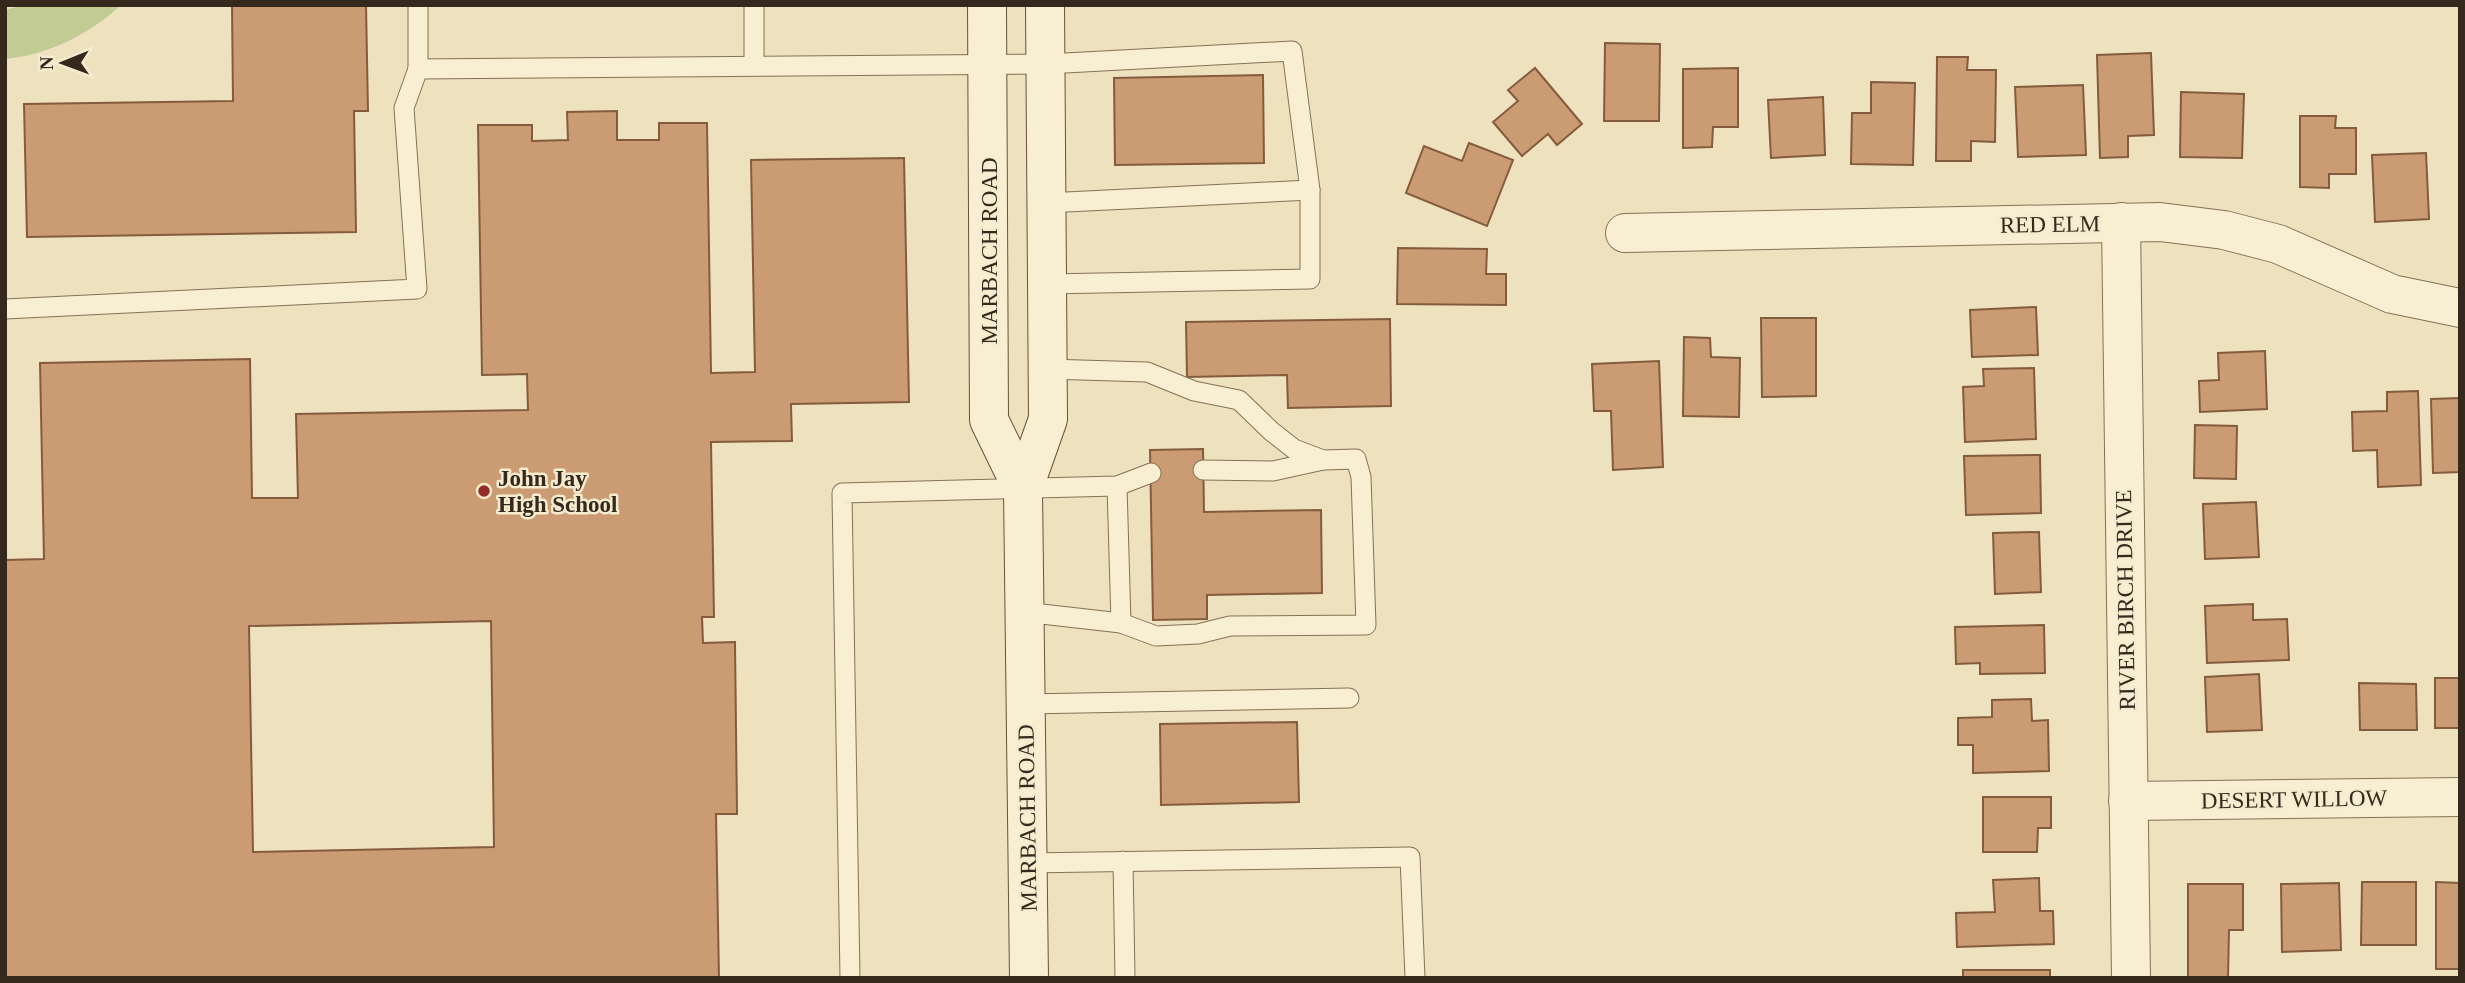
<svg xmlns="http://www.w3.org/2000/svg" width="2465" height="983" viewBox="0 0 2465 983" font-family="'Times New Roman',serif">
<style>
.green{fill:#c2cb93}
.building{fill:#cb9c74;stroke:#845c3d;stroke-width:2;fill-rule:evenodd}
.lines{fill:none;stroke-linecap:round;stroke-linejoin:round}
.lane-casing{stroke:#857157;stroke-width:21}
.street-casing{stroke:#857157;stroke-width:40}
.secondary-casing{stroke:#67523b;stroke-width:40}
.lane{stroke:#f8eed1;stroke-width:19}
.street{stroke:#f8eed1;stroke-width:38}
.secondary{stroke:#f8eed1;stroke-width:38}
.poi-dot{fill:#932b28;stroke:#f5ebce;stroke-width:2.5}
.labels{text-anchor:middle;stroke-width:5;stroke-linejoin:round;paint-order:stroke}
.street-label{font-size:23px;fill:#34291c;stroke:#f5ebce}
.poi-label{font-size:23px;font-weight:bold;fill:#34291c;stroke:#f5ebce;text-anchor:start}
</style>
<rect width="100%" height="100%" fill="#ede1be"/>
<path class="green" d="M24 5H121C90 34 48 55 5 59V10Z"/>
<g class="building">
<polygon points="232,5 366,5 368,111 354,111 356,232 27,237 24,104 233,101"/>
<polygon points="1605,43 1660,44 1659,121 1604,121"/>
<polygon points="2151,53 2154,135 2128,136 2128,157 2100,158 2097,55"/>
<polygon points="1937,57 1968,57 1967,70 1996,70 1995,142 1971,141 1971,161 1936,161"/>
<polygon points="1535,68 1582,124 1557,145 1548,134 1522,156 1493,122 1518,101 1508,90"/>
<polygon points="1738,68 1738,127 1713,127 1712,147 1683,148 1683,69"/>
<polygon points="1263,75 1264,163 1115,165 1114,78"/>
<polygon points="1871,82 1915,83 1913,165 1851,164 1852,113 1871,113"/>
<polygon points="2083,85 2086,155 2018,157 2015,87"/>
<polygon points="2181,92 2244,94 2242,158 2180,157"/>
<polygon points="1823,97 1825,155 1771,158 1768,100"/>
<path d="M617 111V140H659V123H707L711 373 755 372 751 160 904 158 909 402 791 404 792 441 711 442 714 617H702L703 643 735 642 737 814H716L719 978H5V560L44 559 40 363 250 359 252 498H298L296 414 528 410 527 374 482 375 478 125H532V141L568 140 567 112ZM491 621 494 847 253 852 249 626Z"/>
<polygon points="2300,116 2336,116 2335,128 2356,128 2356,174 2329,174 2329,188 2300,187"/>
<polygon points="1469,143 1513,160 1487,226 1406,193 1424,146 1462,161"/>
<polygon points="2426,153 2429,219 2375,222 2372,155"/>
<polygon points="1398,248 1487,249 1486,274 1506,274 1506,305 1397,304"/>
<polygon points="2036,307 2038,355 1972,357 1970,310"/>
<polygon points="1761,318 1816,318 1816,396 1762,397"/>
<polygon points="1390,319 1391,406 1288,408 1287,375 1187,377 1186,322"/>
<polygon points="1684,337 1710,338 1711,357 1740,358 1739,417 1683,416"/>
<polygon points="2265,351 2267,409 2200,412 2199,381 2219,380 2218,353"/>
<polygon points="1659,361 1663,467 1613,470 1611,411 1594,411 1592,364"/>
<polygon points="2034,368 2036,439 1965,442 1963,387 1984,386 1983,369"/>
<polygon points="2418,391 2421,485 2378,487 2377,450 2353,451 2352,412 2387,411 2387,392"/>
<polygon points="2460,398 2460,472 2433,473 2431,399"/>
<polygon points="2195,425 2237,426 2236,479 2194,478"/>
<polygon points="1203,449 1204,512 1321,510 1322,593 1207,595 1207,619 1153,620 1150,450"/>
<polygon points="2040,455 2041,513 1966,515 1964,456"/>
<polygon points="2256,502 2259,557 2205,559 2203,504"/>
<polygon points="2039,532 2041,592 1995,594 1993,533"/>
<polygon points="2253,604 2253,620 2287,619 2289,660 2207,663 2205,606"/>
<polygon points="2044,625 2045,673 1980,674 1980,663 1956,664 1955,627"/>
<polygon points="2259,674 2262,730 2207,732 2205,677"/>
<rect x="2435" y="678" width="25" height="50"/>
<polygon points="2359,683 2416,684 2417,730 2360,730"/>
<polygon points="2031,699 2032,721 2048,720 2049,771 1973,773 1973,745 1958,745 1958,718 1992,717 1992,700"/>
<polygon points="1297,722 1299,802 1161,805 1160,724"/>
<polygon points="1983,797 2051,797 2051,828 2038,828 2037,852 1983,852"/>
<polygon points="2039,878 2040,911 2053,911 2054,944 1957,947 1956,913 1995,912 1993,880"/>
<polygon points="2362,882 2416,882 2416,945 2361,945"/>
<polygon points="2436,882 2460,883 2460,969 2436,969"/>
<polygon points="2339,883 2341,950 2282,952 2281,884"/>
<polygon points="2188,884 2243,884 2243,930 2229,930 2228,978 2188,978"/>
<rect x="1963" y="970" width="87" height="8"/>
</g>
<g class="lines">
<defs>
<g id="lane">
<polyline points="418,5 418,69 1046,64 1292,51 1310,190 1310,279 1047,284"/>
<polyline points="754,64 754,5"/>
<polyline points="1046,203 1310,190"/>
<polyline points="5,309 417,289 404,108 418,69"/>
<polyline points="1203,470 1273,471 1323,460"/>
<polyline points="1117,486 1121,623"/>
<polyline points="1024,612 1121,623 1156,636 1198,634 1230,626 1366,625 1361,477 1356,459 1323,460 1294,449 1271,431 1239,400 1194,391 1147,372 1047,369"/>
<polyline points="1026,704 1349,698"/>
<polyline points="1123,861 1125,978"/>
<polyline points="1027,863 1410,857 1415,978"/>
<polyline points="850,978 842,493 1117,486 1151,473"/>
</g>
<g id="street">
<polyline points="2121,222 2131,978"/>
<polyline points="1625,233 2160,222 2224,230 2278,244 2392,294 2460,308"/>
<polyline points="2128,801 2460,797"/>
</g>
<g id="secondary">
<polyline points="987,5 989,420 1023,490"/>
<polyline points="1029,978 1023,490 1048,419 1045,5"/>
</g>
</defs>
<use href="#lane" class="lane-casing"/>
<use href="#street" class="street-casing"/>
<use href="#secondary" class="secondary-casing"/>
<use href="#lane" class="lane"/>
<use href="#street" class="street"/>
<use href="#secondary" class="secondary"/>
</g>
<circle class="poi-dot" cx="484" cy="491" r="7"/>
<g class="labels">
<g class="street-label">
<text transform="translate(2050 224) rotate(-1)" y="8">RED ELM</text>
<text transform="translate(989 251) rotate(-90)" y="8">MARBACH ROAD</text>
<text transform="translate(2125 600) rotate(-91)" y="8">RIVER BIRCH DRIVE</text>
<text transform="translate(2294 799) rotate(-1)" y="8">DESERT WILLOW</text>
<text transform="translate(1027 818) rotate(-91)" y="8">MARBACH ROAD</text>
</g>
<g class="poi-label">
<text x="498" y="486">John Jay<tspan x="498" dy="26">High School</tspan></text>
</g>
</g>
<rect width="2465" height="983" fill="none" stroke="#34291c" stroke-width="14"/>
<g transform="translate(63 63) rotate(269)" stroke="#f5ebce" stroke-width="5" paint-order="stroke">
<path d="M0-5L12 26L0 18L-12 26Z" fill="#34291c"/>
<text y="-10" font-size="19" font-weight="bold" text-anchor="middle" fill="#34291c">N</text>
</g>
</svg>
